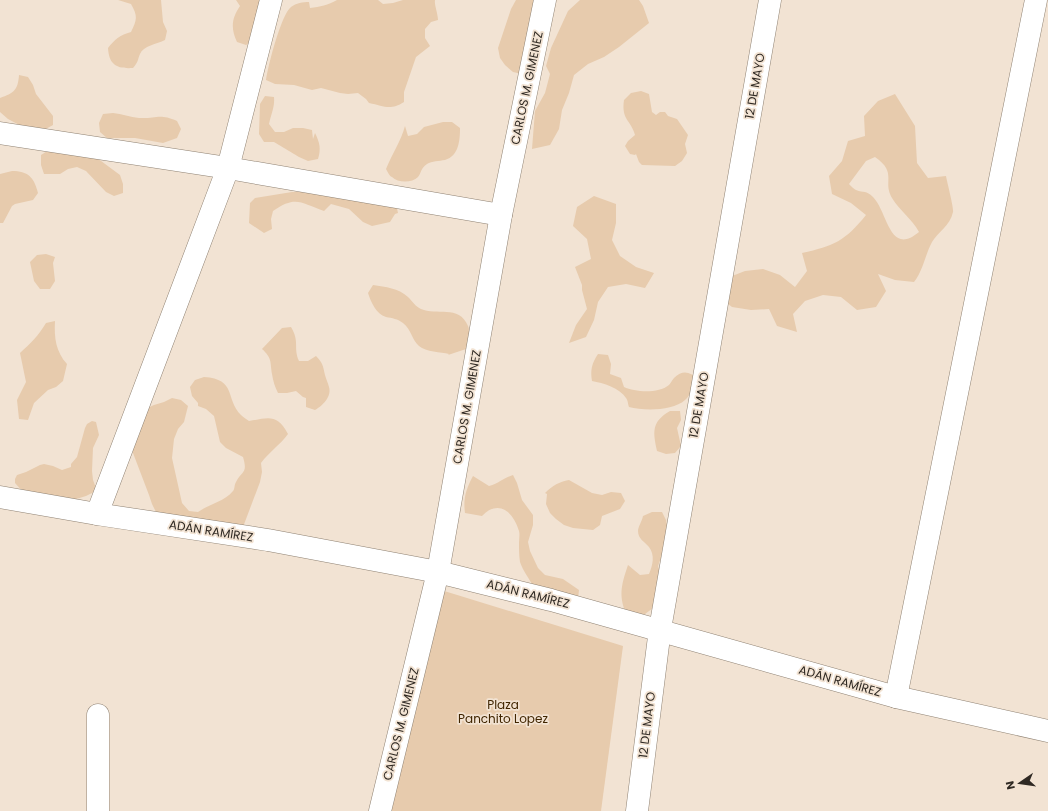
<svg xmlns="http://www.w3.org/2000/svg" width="1048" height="811" viewBox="0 0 1048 811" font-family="Poppins,sans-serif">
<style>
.green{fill:#e7cbad;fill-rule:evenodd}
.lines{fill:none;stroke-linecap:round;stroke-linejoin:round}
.minor-casing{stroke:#8f8273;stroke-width:23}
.tertiary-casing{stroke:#8f8273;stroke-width:23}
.minor{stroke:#fff;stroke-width:22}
.tertiary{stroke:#fff;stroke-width:22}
.labels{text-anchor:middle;stroke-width:3.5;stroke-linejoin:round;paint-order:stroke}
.street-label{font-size:12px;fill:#2f2923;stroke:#f2e3d3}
.park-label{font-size:12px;fill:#402500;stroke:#f2e3d3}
</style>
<rect width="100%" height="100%" fill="#f2e3d3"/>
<g class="green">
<path d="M118 0H161L163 22 167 31 165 40C157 44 143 46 140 54 137 61 139 61 133 68 117 69 109 65 108 48 115 39 120 35 131 32 137 20 138 16 131 4Z"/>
<path d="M236 0H266L254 40 246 45 237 42C231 29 231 19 240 6Z"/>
<path d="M337 0H378L383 4 393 3 403 0H435C434 4 438 14 438 20L431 22 425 29V38L430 46 416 57 404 92V102C390 111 384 106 369 103L366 99 358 93 348 94 340 93 321 88 312 90 294 85 275 84 266 80C268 66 281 15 291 7 296 3 303 2 309 2L310 8C320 7 328 5 337 0Z"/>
<polygon points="516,0 538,0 522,74 513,72 505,65 500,58 498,48 511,9"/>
<polygon points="580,0 639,0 643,6 649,23 619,47 604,57 588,64 574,75 569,93 562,110 559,129 550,145 532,149 535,111 545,93 550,74 546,66 551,48 568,11"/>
<path d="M19 75 28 77 33 85 36 94 53 116V125L44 130 25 128 8 119 0 112V98C14 93 18 90 19 75Z"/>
<path d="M641 91 649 94 652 112 656 115 660 112H665L668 116 677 119 688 135 685 144 687 153 682 161 675 166 642 165 639 162 636 154 635 155 630 154 625 146 628 141 635 135C631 120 621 120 624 100L631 93Z"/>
<path d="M895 94 915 126 917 163 928 178 946 176C947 182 954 208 953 212 950 226 938 232 932 242 925 255 923 271 914 282L895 280 878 274 886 291 876 307 857 310 841 297 823 295 805 301 793 314 797 332 777 326 769 309 751 310 732 307 717 295 727 278 745 271 763 269 780 275 795 287 807 271 802 253C834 246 845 241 866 215L851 203 832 194 829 176 842 161 848 141 865 136 864 116 878 101ZM875 157C898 173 882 181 892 198 900 211 912 219 919 232 889 257 888 212 873 197 866 190 864 193 856 190 854 189 851 186 849 184L866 161Z"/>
<path d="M265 96 274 97C275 107 271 114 269 124L275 132H284L293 128H303L312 130 313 139 315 133C320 143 321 149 318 159L308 161 299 157 274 142H264L259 134 260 104Z"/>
<path d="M113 113C122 114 130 117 139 118 156 119 159 113 177 121L181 129 177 138 163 143 135 138H107L100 132 99 123 103 114Z"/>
<path d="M443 122H452L460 128C460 140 459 156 445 160 439 161 432 161 427 164 420 169 422 172 418 177 412 183 398 183 392 177 389 176 388 172 386 169 392 154 401 141 405 126L408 136 417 134 424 127Z"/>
<polygon points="49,150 97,158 120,175 123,184 123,193 114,196 106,192 86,171 77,167 68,169 60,174 44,174 41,165 41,155"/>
<path d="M12 171C28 171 34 177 38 193L33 200 15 204 12 206 3 223H0V174Z"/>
<path d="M292 192H302L396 204 398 213 395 214 390 222 372 226 363 222 349 209 331 204 324 211C301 203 296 195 273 211L271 219 272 229 264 233 249 223 250 203 255 198Z"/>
<polygon points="594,196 616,204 616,223 612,240 620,256 636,267 654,273 645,288 626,284 608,287 598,302 594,320 586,337 569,343 576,325 587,309 582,290 582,285 575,267 591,259 587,239 573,226 577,207"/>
<polygon points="46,254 55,257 53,263 55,281 50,289 40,289 34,281 30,262 37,255"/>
<path d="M373 285C386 287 398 288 408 297 412 301 416 307 421 309 436 316 459 304 468 326 471 334 470 340 466 349L448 355 449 354C441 352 426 352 419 346 412 340 411 329 403 323 398 319 392 318 386 317 376 314 371 302 368 293Z"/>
<path d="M55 321C54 338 56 352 67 364L63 381 56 387 48 390 34 403 28 420 19 419 17 400 26 382 20 353C30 344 39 335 46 323Z"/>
<path d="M291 327C300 342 293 347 299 361H308L316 356C323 363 323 366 325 375 326 379 328 383 329 387 332 397 322 406 315 410L306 407V398L303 397 296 391 287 393H278C275 387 273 381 272 374 270 361 272 358 262 349L282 328Z"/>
<path d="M598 354 608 355 611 364 610 374 621 378 624 387C635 392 658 394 669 385 671 383 672 380 674 378 683 369 690 372 698 379 694 386 691 395 685 400 673 411 644 411 629 407 628 405 628 400 626 398 620 388 603 383 592 381 590 370 592 363 598 354Z"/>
<path d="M204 377C237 379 225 399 241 415 243 417 246 419 249 421 268 418 277 413 288 434 280 445 269 452 261 463L262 472 260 482 243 527 156 512 152 504 149 495 133 453 130 443 145 409 154 405 164 402 172 398 181 400 188 406 184 422 178 429 174 439 172 458 182 503 189 511 198 512C209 504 224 502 233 491 235 489 234 485 236 482 242 470 248 474 243 457L226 448 220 442 214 416 206 409 198 406V403L192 396 190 387 195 380Z"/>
<path d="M670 411H680L681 420 677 428 681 446 675 453 666 454 657 451C653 432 651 422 670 411Z"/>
<polygon points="92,421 96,422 99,435 93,448 92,471 93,480 96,488 94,492 86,496 73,500 25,494 15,483 15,479 17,475 26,472 40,465 44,464 53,466 62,470 71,467 71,464 77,457 85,428 87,424"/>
<path d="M513 475 517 483 522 500 533 515V525L528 542 530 551 538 568 545 575 563 579 579 590 578 599 533 586C529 578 523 571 520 562 519 556 519 549 519 543 519 539 520 535 519 531 513 511 498 499 482 516L465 513C463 499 466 489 473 476L489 486C500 483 503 478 513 475Z"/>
<path d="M569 480 592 493 602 495 611 492 621 493 625 501 620 509 602 516 600 525 593 530 573 528 564 525 556 519 550 513 546 504 547 494 545 493C553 485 559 482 569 480Z"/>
<path d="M652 512H662L666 520 668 530 665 547 658 566 661 574 653 608 645 614 636 616 626 613C618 595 622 583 628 565L640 575 649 574C653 565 655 555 649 547 645 542 638 539 638 531 638 527 642 521 643 516Z"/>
<polygon points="428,586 623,646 601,811 381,811"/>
</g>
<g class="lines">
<defs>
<g id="minor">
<polyline points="0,133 228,168 501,215"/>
<polyline points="97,514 228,168 271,0"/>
<polyline points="896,697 1036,0"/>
<polyline points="98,811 98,715"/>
<polyline points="380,811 438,572 501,215 545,0"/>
<polyline points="637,811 660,629 770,0"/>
</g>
<polyline id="tertiary" points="0,497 97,514 268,540 438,572 551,600 896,697 1048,731"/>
</defs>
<use href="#minor" class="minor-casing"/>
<use href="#tertiary" class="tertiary-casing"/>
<use href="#minor" class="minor"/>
<use href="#tertiary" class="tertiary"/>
</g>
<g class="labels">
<g class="street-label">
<text transform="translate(755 86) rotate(-80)" y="4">12 DE MAYO</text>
<text transform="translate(527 88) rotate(-78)" y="4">CARLOS M. GIMENEZ</text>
<text transform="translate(699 405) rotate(-80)" y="4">12 DE MAYO</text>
<text transform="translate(467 407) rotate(-80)" y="4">CARLOS M. GIMENEZ</text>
<text transform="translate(211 531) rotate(9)" y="4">ADÁN RAMÍREZ</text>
<text transform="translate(528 594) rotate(14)" y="4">ADÁN RAMÍREZ</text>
<text transform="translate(840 681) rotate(16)" y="4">ADÁN RAMÍREZ</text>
<text transform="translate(401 724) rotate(-76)" y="4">CARLOS M. GIMENEZ</text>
<text transform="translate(647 725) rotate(-83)" y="4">12 DE MAYO</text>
</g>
<g class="park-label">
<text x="503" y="709">Plaza<tspan x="503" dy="14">Panchito Lopez</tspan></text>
</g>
</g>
<g transform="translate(1020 783) rotate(257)" stroke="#f2e3d3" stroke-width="3" paint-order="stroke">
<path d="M0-3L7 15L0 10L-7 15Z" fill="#2f2923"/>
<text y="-6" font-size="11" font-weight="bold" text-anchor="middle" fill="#2f2923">N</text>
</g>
</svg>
